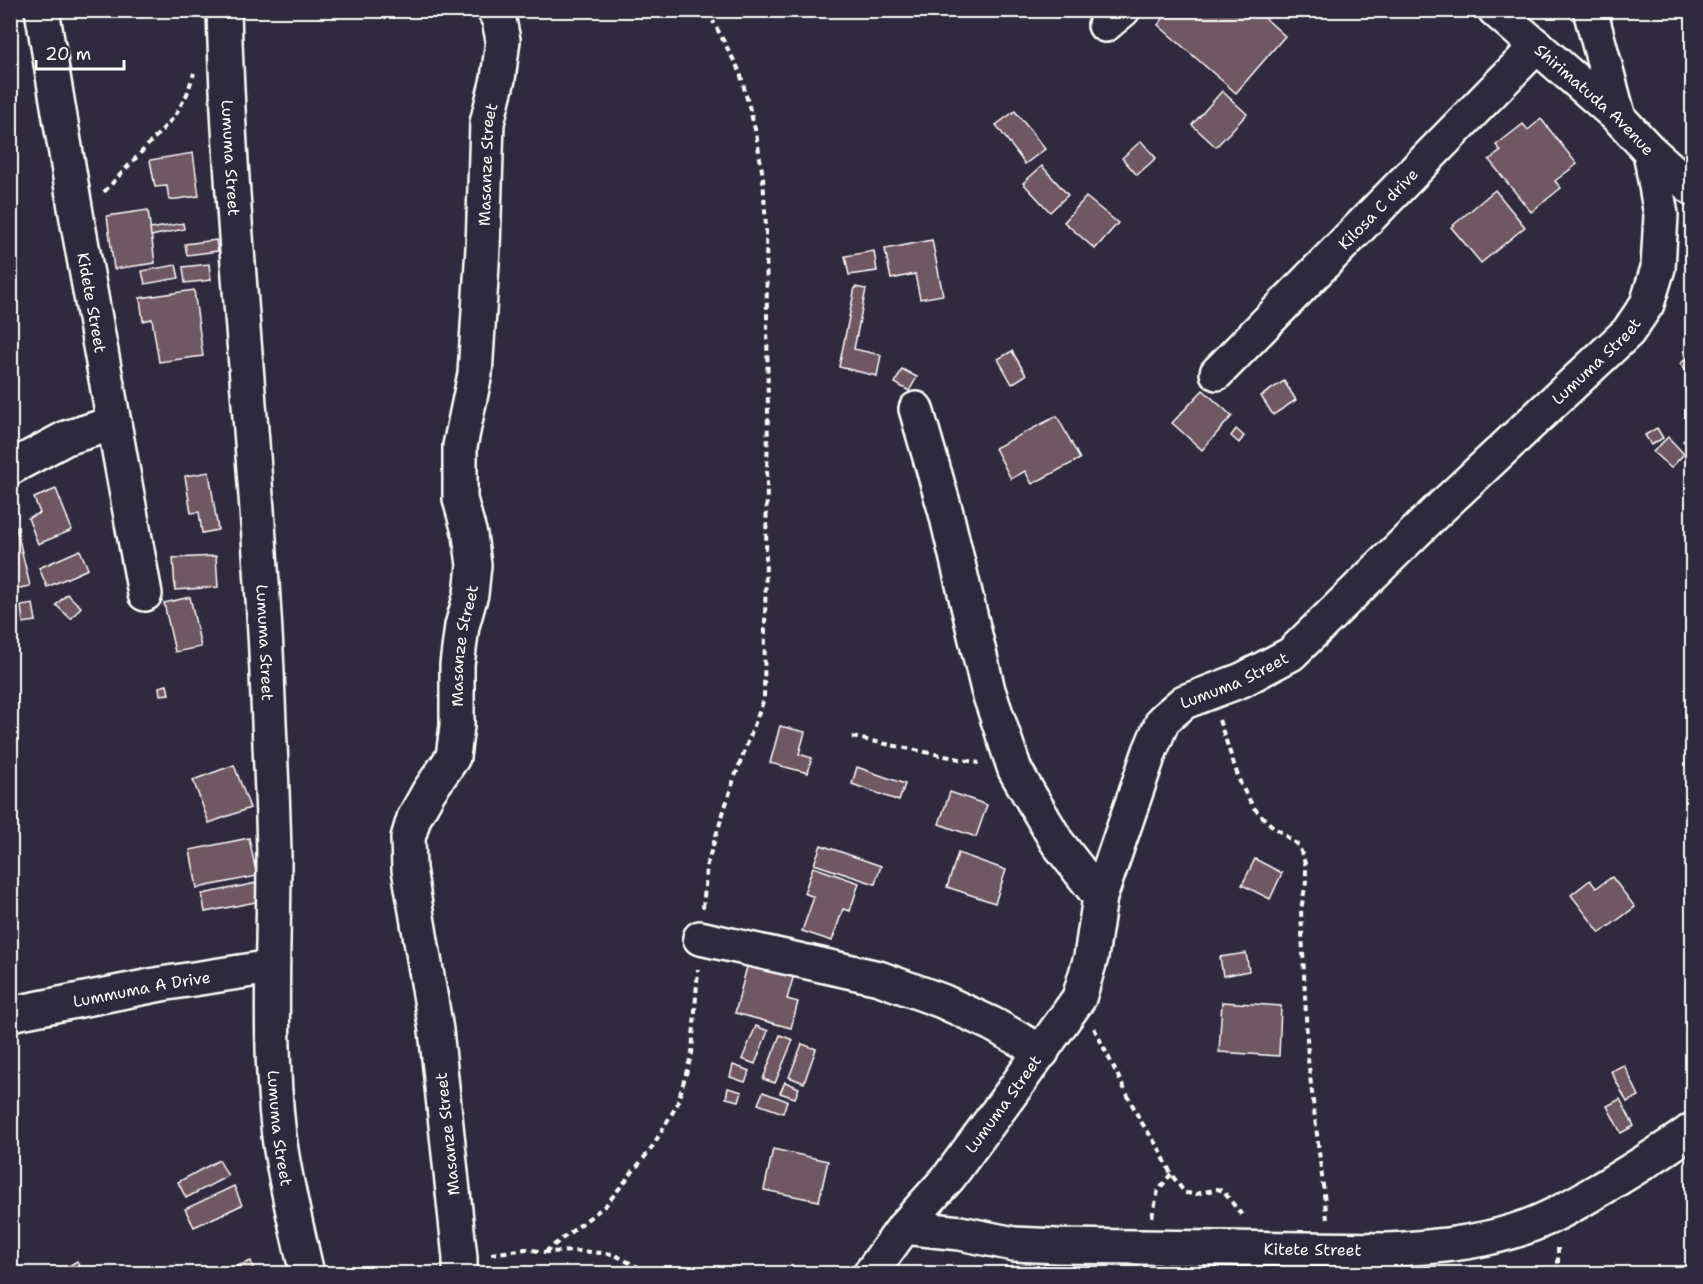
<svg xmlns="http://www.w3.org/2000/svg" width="1703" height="1284" viewBox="0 0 1703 1284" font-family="'Shantell Sans',sans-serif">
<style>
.building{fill:#6f5862;stroke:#fff;stroke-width:1.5}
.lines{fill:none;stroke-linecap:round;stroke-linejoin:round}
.minor-casing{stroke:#fff;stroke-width:38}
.path{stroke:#fff;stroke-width:4;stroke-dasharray:6 4.5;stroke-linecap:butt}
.minor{stroke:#2f2a3d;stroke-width:33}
.labels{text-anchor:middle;stroke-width:6;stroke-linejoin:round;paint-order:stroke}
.street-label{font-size:16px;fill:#fff;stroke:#2f2a3d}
</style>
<rect width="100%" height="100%" fill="#2f2a3d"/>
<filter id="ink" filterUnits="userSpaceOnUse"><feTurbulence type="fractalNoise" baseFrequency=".0167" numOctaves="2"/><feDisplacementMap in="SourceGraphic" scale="12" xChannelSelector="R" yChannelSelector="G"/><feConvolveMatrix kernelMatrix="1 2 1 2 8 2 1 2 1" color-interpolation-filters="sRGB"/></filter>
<g filter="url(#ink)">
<g class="building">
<polygon points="1170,10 1256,10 1285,36 1236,93 1158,25"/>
<polygon points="1222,91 1247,114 1216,147 1192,125"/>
<polygon points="1015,111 1045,149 1025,164 996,125"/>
<polygon points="1541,119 1577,164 1555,181 1561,188 1531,212 1489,160 1501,151 1496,145 1523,124 1528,130"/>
<polygon points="1141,141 1156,158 1137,175 1122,158"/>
<polygon points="193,153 199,196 169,200 167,186 155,187 150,160"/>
<polygon points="1042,166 1068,195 1050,212 1023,183"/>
<polygon points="1495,190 1525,227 1481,263 1451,227"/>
<polygon points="1086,197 1118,223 1095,249 1064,222"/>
<polygon points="148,210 155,263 114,269 107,216"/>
<polygon points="183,223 184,229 151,236 150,229"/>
<polygon points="216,240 218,251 187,255 185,244"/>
<polygon points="932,240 943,295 920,299 915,274 891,279 885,249"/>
<polygon points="874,251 877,271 849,275 845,256"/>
<polygon points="209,264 211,280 185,283 183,267"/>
<polygon points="176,265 179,278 145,284 142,271"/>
<polygon points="855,287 866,289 854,349 881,355 877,376 839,367"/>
<polygon points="194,290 203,356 159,362 152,319 143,321 140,298"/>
<polygon points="1012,351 1026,375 1012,384 998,359"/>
<polygon points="1692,353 1692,378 1680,364"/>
<polygon points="902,369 917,377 909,391 895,383"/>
<polygon points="1284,381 1296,400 1273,415 1261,396"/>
<polygon points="1203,390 1232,416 1202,450 1172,423"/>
<polygon points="1057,416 1080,459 1032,484 1025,471 1011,479 995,448"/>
<polygon points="1657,428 1663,438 1651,445 1645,435"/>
<polygon points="1236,429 1244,436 1239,443 1231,436"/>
<polygon points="1691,433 1692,444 1690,447 1683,441"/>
<polygon points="1668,437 1684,454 1671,468 1653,452"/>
<polygon points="209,472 218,530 202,533 199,512 191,513 185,476"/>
<polygon points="56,489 72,530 38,544 28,518 40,513 34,498"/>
<polygon points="16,527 30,586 10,590 10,528"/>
<polygon points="80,550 88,569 47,587 39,568"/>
<polygon points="216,556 218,587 175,590 173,558"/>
<polygon points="67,594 81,607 71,619 56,605"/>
<polygon points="190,597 201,647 175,652 164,603"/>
<polygon points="33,604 36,621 23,623 21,606"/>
<polygon points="167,685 169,694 160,695 159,687"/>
<polygon points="780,726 805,732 799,754 812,758 808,773 770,763"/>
<polygon points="234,765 250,808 209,823 193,780"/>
<polygon points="857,767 905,784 899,801 852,784"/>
<polygon points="950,792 987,805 976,837 939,824"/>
<polygon points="249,838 257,876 197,888 190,850"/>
<polygon points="821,845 881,866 875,884 814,864"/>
<polygon points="958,853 1006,870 995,903 947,887"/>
<polygon points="1255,859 1282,873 1270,899 1242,885"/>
<polygon points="813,867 859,883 850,911 843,909 832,941 802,931 814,897 804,893"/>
<polygon points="1612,877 1635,907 1600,933 1571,895 1590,880 1596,888"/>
<polygon points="257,883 261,901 205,912 202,894"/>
<polygon points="1246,953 1249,971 1223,976 1220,957"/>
<polygon points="749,959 795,971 787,999 798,1002 791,1028 735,1013"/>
<polygon points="1222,1002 1281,1006 1279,1056 1219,1052"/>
<polygon points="756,1026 768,1031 755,1064 742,1059"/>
<polygon points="780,1035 793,1040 775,1083 763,1079"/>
<polygon points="802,1044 816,1049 804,1083 789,1077"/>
<polygon points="733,1065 750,1071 745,1082 730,1077"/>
<polygon points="1624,1065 1639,1096 1627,1102 1611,1071"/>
<polygon points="785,1082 799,1088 795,1098 780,1093"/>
<polygon points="728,1088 742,1092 739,1101 726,1098"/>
<polygon points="763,1092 787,1101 783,1113 758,1104"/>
<polygon points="1620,1099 1634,1126 1621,1133 1607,1106"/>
<polygon points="773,1149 828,1161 819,1201 764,1190"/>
<polygon points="219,1160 228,1176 186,1198 178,1182"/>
<polygon points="234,1186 242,1205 194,1227 185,1209"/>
<polygon points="77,1261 84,1274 55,1274"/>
<polygon points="251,1261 255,1274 215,1274"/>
</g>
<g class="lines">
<defs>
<g id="minor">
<path id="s1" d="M42 10 77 219 145 594"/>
<path id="s2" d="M224 10C230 231 257 451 267 672 269 733 273 795 274 856 274 950 268 1043 279 1136 285 1183 297 1228 307 1274"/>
<path id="s3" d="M1495 10 1619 118 1650 151 1692 188"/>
<polyline points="1590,10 1619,118"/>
<polyline points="1105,25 1123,10"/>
<path id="s4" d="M1217 373 1537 46"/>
<polyline points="916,409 946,513 988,690 1015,770 1057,842 1100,897"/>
<polyline points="10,468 66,438 114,423"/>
<polyline points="700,938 879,978 942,1001 992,1024 1042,1052"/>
<path id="s5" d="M10 1014 161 984 272 967"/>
<path id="s6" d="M904 1227 960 1233 1014 1244 1058 1246 1388 1250C1431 1247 1473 1244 1514 1231 1547 1221 1575 1204 1604 1187 1634 1169 1664 1151 1692 1130"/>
<path id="s7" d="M460 1274V1258L436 1030 409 869 408 838 414 818 429 791 453 757 457 726V665L462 626 471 594 474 565 470 535 460 499V446L475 374 483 248 487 123 498 79 503 40 499 20 494 10"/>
<path id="s8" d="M870 1274 904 1227 949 1177 1012 1092 1079 998 1091 957 1100 897 1150 751 1163 720 1184 702 1242 680 1291 654 1435 513 1628 332 1647 304 1658 268 1661 215 1650 151"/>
</g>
</defs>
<use href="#minor" class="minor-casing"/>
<g class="path">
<polyline points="104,192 175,116 187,94 194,73"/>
<polyline points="1219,720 1241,785 1254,808 1270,824 1299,846 1306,866 1306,882 1301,910 1308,1059 1327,1219"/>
<polyline points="852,737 979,763"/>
<polyline points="703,908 707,864 734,779 764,699 768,411 766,227 763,177 756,133 740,72 713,21"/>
<polyline points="1094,1028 1140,1120 1160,1150 1171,1174 1185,1193 1196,1194 1218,1189 1224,1192 1244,1218"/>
<polyline points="1152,1217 1158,1191 1171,1174"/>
<polyline points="545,1252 606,1205 651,1149 677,1105 692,1053 698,969"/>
<polyline points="491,1254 526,1249 545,1252 580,1251 613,1254 651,1274"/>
<polyline points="1558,1274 1558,1248"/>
</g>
<use href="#minor" class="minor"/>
</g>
</g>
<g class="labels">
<g class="street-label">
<text dy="6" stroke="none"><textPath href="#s3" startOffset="134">Shirimatuda Avenue</textPath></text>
<text dy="6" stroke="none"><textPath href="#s2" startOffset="148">Lumuma Street</textPath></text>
<text dy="6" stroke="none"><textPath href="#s7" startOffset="1131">Masanze Street</textPath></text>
<text dy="6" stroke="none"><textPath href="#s4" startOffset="230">Kilosa C drive</textPath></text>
<text dy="6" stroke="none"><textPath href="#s1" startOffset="297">Kidete Street</textPath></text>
<text dy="6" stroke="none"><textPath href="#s8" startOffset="1206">Lumuma Street</textPath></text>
<text dy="6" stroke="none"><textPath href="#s2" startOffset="634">Lumuma Street</textPath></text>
<text dy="6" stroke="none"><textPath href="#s7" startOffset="645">Masanze Street</textPath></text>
<text dy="6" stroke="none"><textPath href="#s8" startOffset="720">Lumuma Street</textPath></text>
<text dy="6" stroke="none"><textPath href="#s5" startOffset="134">Lummuma A Drive</textPath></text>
<text dy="6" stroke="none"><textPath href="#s8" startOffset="216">Lumuma Street</textPath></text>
<text dy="6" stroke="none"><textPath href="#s2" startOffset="1120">Lumuma Street</textPath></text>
<text transform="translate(447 1134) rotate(-96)" y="6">Masanze Street</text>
<text dy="6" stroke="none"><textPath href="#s6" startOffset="410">Kitete Street</textPath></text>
</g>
</g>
<rect width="1703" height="1284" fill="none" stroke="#2f2a3d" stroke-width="36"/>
<rect x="18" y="18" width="1667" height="1248" fill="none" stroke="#fff" stroke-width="2" filter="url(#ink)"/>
<path d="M36 60v9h88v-9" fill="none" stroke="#ffffff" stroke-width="3"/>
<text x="45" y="60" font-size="18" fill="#ffffff" stroke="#2f2a3d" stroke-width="4.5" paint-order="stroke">20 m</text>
</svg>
